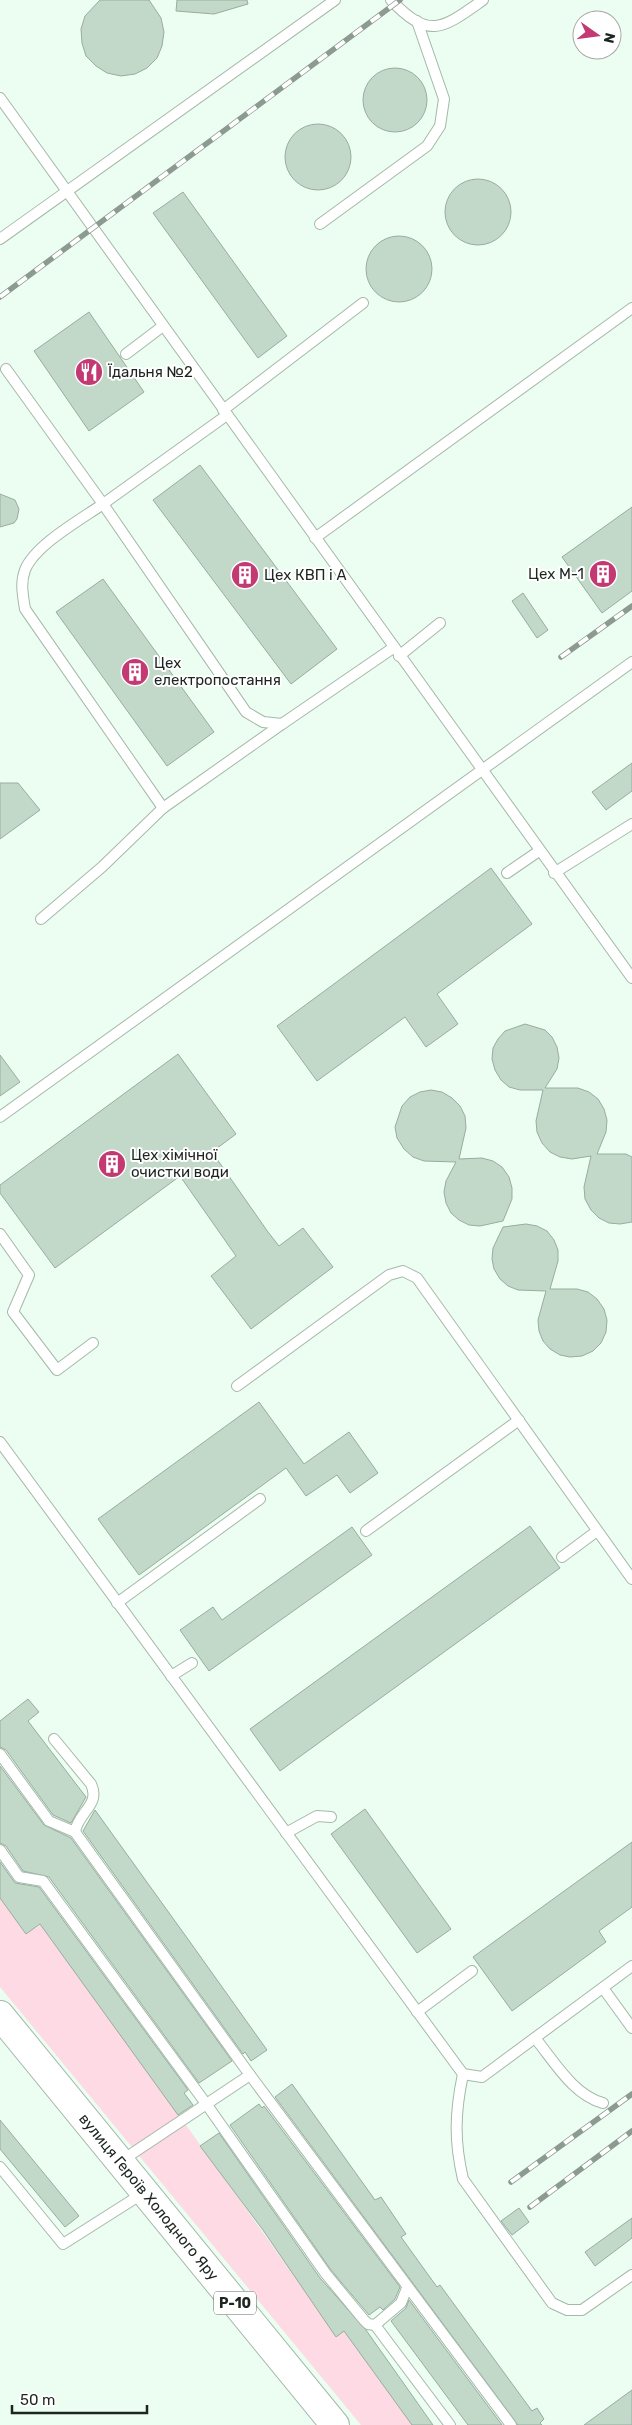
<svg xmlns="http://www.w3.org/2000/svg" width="632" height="2425" viewBox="0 0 632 2425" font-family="Rubik,sans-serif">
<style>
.green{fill:#fddae4}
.building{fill:#c2d8c9;stroke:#98ad9e}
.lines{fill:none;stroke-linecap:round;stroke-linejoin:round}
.service-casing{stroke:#a4b9aa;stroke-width:12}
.primary-casing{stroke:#a4b9aa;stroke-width:30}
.service{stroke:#fff;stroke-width:10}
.primary{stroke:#fff;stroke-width:28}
.rail-casing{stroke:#8d9a91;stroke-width:5.5}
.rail{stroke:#fff;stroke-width:4;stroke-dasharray:11;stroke-linecap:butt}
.labels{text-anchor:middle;stroke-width:4;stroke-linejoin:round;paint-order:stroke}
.shield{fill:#fff;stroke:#616663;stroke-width:1}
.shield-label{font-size:14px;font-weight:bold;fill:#1d2520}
.poi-label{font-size:15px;fill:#1d2520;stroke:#fff;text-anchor:start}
.street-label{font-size:15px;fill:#1d2520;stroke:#fff}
</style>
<rect width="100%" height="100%" fill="#ecfef1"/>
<polygon class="green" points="0,1898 26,1934 42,1924 337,2336 345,2330 413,2425 361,2425 0,1987"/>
<g class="building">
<polygon points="100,0 149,0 161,18 164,32 162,46 157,58 147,68 135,74 121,76 107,73 96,66 86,56 82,43 81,29 85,16"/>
<polygon points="177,0 247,0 248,4 214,14 176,11"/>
<circle cx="395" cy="100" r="32"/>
<circle cx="318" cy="157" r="33"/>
<circle cx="478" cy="212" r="33"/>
<polygon points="183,192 287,336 258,358 153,213"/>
<circle cx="399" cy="269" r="33"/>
<polygon points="89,312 144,392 89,431 34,351"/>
<polygon points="200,465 337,649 291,684 153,500"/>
<polygon points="0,494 15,500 19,509 17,519 14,523 0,527"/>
<polygon points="632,507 632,591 602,613 562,557"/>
<polygon points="103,579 214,732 167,766 56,612"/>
<polygon points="523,593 548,630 537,638 512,601"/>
<polygon points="632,763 632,791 606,810 592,792"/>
<polygon points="0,783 18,783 40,810 0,839"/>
<polygon points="491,868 532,924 437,994 458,1024 426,1047 405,1017 317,1081 277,1026"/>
<polygon points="525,1024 545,1030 552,1037 557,1047 559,1058 557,1069 545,1088 578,1088 589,1092 598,1099 604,1109 607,1120 606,1132 597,1154 626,1154 632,1157 632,1222 620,1224 609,1223 599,1218 591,1210 585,1199 584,1187 591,1156 572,1159 560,1157 550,1152 542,1143 537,1132 536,1121 543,1090 520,1090 509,1087 501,1080 495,1070 492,1059 493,1048 498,1039 505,1031"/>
<polygon points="178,1054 236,1134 212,1152 268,1232 279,1246 303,1228 333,1267 251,1329 211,1276 236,1256 180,1176 55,1268 0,1193 0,1185"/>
<polygon points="0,1055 20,1082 0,1096"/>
<polygon points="431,1090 442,1092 452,1098 460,1106 465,1116 466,1128 459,1159 482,1158 493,1161 502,1167 509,1177 512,1188 512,1199 503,1221 480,1226 469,1225 459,1220 451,1213 446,1203 444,1192 446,1181 456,1162 424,1161 413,1157 404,1149 397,1138 395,1127 402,1106 410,1097 420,1092"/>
<polygon points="526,1224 537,1226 547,1231 554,1240 558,1250 558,1261 550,1289 577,1289 588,1292 597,1299 604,1309 607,1320 606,1332 601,1343 593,1351 582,1356 570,1357 560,1355 550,1349 543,1341 539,1331 538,1320 546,1291 518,1290 508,1286 500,1279 494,1269 492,1259 493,1248 503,1227"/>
<polygon points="259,1402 304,1464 349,1432 378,1473 350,1493 337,1475 306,1496 286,1468 139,1575 98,1519"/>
<polygon points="530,1526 560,1568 280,1771 250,1729"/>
<polygon points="352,1527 372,1555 209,1671 180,1630 213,1607 222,1620"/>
<polygon points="28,1699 39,1712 28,1721 86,1797 71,1823 53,1815 6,1750 0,1747 0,1721"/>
<polygon points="0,1766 44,1825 71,1838 232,2061 199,2083 49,1877 23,1871 6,1846 0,1843"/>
<polygon points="365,1809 451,1929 417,1953 331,1834"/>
<polygon points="95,1810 190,1942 267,2050 251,2061 245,2052 243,2054 83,1831"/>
<polygon points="632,1842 632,1907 599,1931 606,1942 512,2011 473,1957"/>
<polygon points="0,1862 15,1883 39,1887 188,2090 184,2093 193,2105 178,2115 40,1924 26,1934 0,1898"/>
<polygon points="292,2084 375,2200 381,2197 406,2234 401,2237 437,2287 440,2285 532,2411 537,2408 544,2419 540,2423 542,2425 518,2425 275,2097"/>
<polygon points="259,2104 262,2108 264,2106 400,2287 395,2299 383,2310 380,2307 369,2315 331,2270 230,2125"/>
<polygon points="0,2120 79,2216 65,2227 0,2149"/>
<polygon points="219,2133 320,2278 366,2330 433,2425 412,2425 344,2331 336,2337 263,2230 200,2146"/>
<polygon points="519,2208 529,2222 512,2235 501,2221"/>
<polygon points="632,2218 632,2238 595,2266 585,2252"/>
<polygon points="409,2300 502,2425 468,2425 391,2321 406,2308"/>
<polygon points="632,2390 632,2425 584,2425"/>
</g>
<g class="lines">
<defs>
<g id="service">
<path d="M391 0C430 41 443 28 483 0"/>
<polyline points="0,98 632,978"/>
<polyline points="320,224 427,146 440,126 444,99 417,21"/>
<polyline points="0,239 335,0"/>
<polyline points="126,354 163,326"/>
<path d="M6 369 103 504C80 520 35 545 25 570 20 583 23 596 25 609L163 808"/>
<polyline points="223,410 363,303"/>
<polyline points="227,415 103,504 246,712 263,722 282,724 393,648"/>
<polyline points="315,538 632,308"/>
<polyline points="399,656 440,623"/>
<polyline points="507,873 539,851"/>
<polyline points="554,873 632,824"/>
<polyline points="41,919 102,867 163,808 282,724"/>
<polyline points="0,1117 632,662"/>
<polyline points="0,1234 29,1275 13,1312 57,1370 93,1343"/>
<polyline points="237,1386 389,1275 403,1271 417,1278 632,1579"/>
<polyline points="0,1442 463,2074 482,2077 632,1966"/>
<polyline points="366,1531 519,1420"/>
<polyline points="562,1557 597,1531"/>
<polyline points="117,1603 260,1499"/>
<polyline points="171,1676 192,1663"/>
<path d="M54 1739 91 1784C101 1805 78 1812 75 1832"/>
<polyline points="0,1754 49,1821 75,1832 250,2075 511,2425"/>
<polyline points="286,1833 317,1816 331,1817"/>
<polyline points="0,1850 19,1877 43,1881 207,2105 326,2274 364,2320 368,2324 375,2325 450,2425"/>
<polyline points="603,1988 632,2028"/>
<polyline points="417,2012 472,1971"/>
<path d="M535 2038C554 2061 573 2095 603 2103"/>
<path d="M463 2074C455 2112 454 2141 463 2179L552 2303 567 2310H582L632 2275"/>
<polyline points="121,2161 250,2075"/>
<polyline points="0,2167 63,2244 145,2192"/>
<polyline points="375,2325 401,2303 407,2288"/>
</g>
<g id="primary">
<path id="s1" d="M0 2015 335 2425"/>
</g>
</defs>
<use href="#service" class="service-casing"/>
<use href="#primary" class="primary-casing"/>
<use href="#service" class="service"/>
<use href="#primary" class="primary"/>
<defs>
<g id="rail">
<polyline points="0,297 400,0"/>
<polyline points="561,657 632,606"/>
<polyline points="511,2182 632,2094"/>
<polyline points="530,2207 632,2131"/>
</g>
</defs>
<use href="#rail" class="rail-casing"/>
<use href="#rail" class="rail"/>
</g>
<defs>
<symbol id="restaurant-disc" viewBox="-11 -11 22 22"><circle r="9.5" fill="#c33972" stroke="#fff"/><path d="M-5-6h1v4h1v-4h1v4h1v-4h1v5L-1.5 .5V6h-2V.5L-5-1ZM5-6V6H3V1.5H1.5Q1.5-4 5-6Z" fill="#fff"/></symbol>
<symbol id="building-disc" viewBox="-11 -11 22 22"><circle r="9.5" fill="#c33972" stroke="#fff"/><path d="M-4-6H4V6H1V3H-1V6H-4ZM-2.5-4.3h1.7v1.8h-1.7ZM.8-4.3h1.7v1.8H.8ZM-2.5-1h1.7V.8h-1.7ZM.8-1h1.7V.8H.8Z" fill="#fff"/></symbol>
</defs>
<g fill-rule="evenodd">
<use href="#restaurant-disc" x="73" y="356" width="32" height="32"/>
<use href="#building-disc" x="587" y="558" width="32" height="32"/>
<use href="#building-disc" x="229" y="559" width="32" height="32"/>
<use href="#building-disc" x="119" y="656" width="32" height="32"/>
<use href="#building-disc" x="96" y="1148" width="32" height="32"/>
</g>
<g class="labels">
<rect class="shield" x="214" y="2291.5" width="42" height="23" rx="4"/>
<g class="shield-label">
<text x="235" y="2308">Р-10</text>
</g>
<g class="poi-label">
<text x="108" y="377">Їдальня №2</text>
<text x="584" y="579" text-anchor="end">Цех М-1</text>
<text x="264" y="580">Цех КВП і А</text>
<text x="154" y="668">Цех<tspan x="154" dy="17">електропостання</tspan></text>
<text x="131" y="1160">Цех хімічної<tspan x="131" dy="17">очистки води</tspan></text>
</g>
<g class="street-label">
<text dy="5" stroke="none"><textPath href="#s1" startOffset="235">вулиця Героїв Холодного Яру</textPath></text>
</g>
</g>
<g transform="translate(597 35) rotate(104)"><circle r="24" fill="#ffffff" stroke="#a5a8a6"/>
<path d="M0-4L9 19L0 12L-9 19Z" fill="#c33972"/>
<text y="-8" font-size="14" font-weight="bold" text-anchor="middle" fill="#1d2520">N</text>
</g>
<path d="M12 2405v8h135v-8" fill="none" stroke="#1d2520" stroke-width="2.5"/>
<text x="20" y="2405" font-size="15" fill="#1d2520" stroke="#ffffff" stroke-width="4" paint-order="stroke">50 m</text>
</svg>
